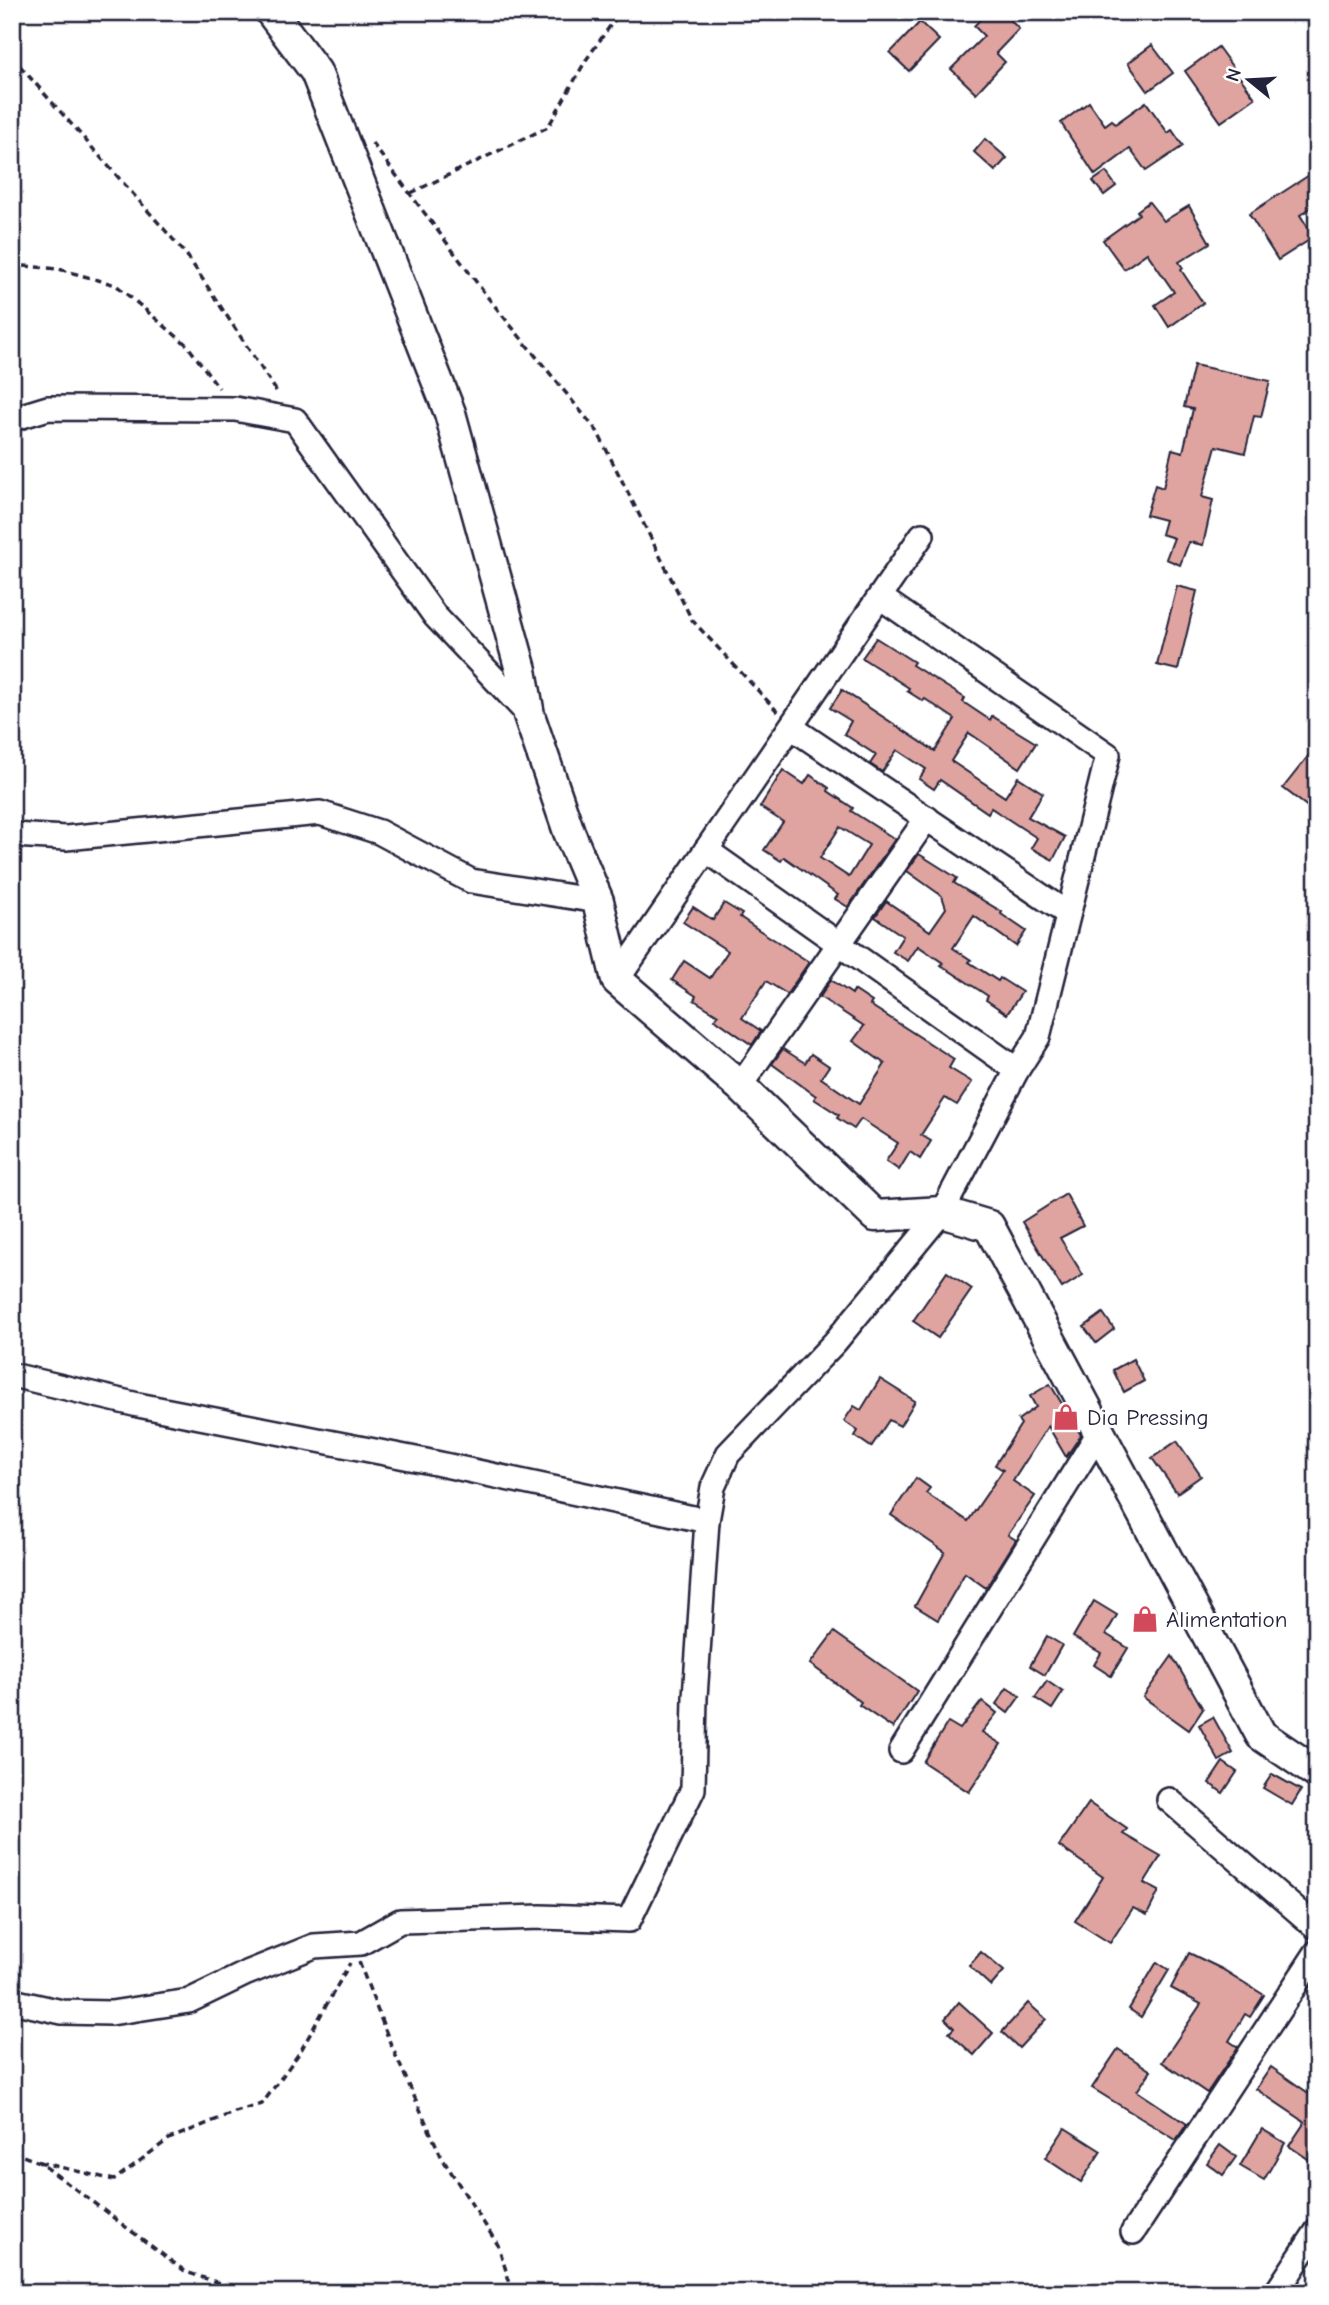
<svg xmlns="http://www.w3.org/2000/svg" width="1329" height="2305" viewBox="0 0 1329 2305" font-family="'Comic Neue',sans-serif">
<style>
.building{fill:#dfa49f;stroke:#22223b;stroke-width:2;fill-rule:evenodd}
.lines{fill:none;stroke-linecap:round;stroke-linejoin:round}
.minor-casing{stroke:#22223b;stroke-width:28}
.tertiary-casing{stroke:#22223b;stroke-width:35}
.path{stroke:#22223b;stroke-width:3.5;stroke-dasharray:7 5;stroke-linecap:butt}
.minor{stroke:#fff;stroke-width:23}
.tertiary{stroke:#fff;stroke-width:30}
.labels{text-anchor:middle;stroke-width:6;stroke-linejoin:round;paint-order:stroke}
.poi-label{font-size:23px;fill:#22223b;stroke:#fff;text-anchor:start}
</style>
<rect width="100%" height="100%" fill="#fff"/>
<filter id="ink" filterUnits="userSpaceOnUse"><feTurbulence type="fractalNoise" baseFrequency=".0143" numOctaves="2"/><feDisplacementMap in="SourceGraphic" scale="14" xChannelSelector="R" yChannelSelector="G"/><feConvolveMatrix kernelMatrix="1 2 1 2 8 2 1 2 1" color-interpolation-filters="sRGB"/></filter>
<g filter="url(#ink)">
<g class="building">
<polygon points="987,12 1002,12 1019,29 996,53 1005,62 976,93 951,69 984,36 974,26"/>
<polygon points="920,22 939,40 909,71 890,53"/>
<polygon points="1152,45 1173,73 1148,91 1128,63"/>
<polygon points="1218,47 1255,98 1221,122 1185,71"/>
<polygon points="1089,102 1105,125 1112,120 1115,124 1146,102 1168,133 1172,130 1183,146 1146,171 1130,149 1095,175 1061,123"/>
<polygon points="985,139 1007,158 995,171 974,152"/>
<polygon points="1317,170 1317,204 1300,215 1314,237 1278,260 1249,214"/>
<polygon points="1106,172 1116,186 1104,195 1093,181"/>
<polygon points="1149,202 1164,221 1189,206 1210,243 1179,262 1183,268 1181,270 1203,303 1169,327 1155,305 1174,292 1147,253 1124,269 1103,240 1139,214 1137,211"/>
<polygon points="1194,365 1270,381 1261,417 1254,416 1245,453 1216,446 1202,497 1213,500 1203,545 1189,542 1180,565 1166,559 1174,538 1161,534 1165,520 1146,515 1155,485 1163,488 1172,449 1183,452 1193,409 1184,407"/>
<polygon points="1177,586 1197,591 1178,670 1157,665"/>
<polygon points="876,638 914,662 912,665 965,698 963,702 990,720 992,716 1036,743 1020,768 969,733 951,761 1005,797 1018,777 1043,793 1028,817 1065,837 1053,860 1031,848 1037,838 991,808 988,813 940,780 934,789 919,779 926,769 897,750 882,772 870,764 876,755 844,734 851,721 830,708 842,690 935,751 955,719 925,699 923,701 907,691 909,688 862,658"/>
<polygon points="1317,745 1317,814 1283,788"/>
<path d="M783 770 804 784 810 775 829 788 828 791 853 808 851 811 895 839 848 907 835 899 838 895 814 878 784 857 781 861 764 850 783 822 760 807ZM840 827 869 845 849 877 820 858Z"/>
<polygon points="919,854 957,878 954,883 1002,912 1001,914 1026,931 1016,946 974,916 953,948 971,960 969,962 998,981 1000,978 1022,992 1007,1014 986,1000 988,996 941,965 943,963 918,946 908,961 893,952 903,936 875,917 886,901 930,931 946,908 942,896 907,871"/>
<polygon points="724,903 742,914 740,917 759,930 809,962 787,994 766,981 742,1018 761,1031 752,1045 715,1019 718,1015 694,1000 696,996 672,980 684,961 710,978 728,951 683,922 693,907 713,920"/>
<polygon points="831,980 852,994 854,990 872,1002 870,1005 954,1059 949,1068 972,1082 957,1105 945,1098 921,1135 931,1141 920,1159 910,1152 899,1170 886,1161 898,1143 861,1119 854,1129 837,1118 839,1115 814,1099 816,1096 772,1064 783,1049 805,1063 811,1054 829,1066 821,1078 859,1104 885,1064 853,1041 864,1026 820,997"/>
<polygon points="1066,1194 1083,1226 1060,1238 1083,1275 1062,1288 1022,1222"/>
<polygon points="947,1272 972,1289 938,1338 913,1321"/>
<polygon points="1103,1313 1114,1329 1096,1343 1084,1327"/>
<polygon points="1133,1359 1144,1381 1124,1392 1113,1370"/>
<polygon points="880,1379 915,1401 900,1426 889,1420 871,1447 855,1436 858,1431 844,1421 854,1406 861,1410"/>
<polygon points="1050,1384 1081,1435 1066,1457 1048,1426 1013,1481 1035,1496 1008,1535 1016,1540 986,1588 965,1573 938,1620 915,1606 945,1552 891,1515 916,1478 930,1488 926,1493 968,1521 1003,1470 995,1465 1021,1424 1018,1420 1036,1407 1030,1396"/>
<polygon points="1177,1441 1201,1476 1177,1493 1152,1458"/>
<polygon points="1094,1601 1117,1615 1106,1634 1128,1648 1111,1676 1094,1665 1101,1653 1073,1637"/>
<polygon points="834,1632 917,1691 893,1728 859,1705 861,1702 810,1664"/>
<polygon points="1047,1636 1062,1645 1045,1675 1030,1666"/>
<polygon points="1172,1656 1203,1709 1189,1730 1143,1697"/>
<polygon points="1047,1681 1063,1692 1052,1709 1035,1698"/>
<polygon points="1007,1688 1020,1696 1008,1713 996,1704"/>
<polygon points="982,1701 997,1713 982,1732 1001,1744 969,1792 923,1762 948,1722 960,1729"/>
<polygon points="1213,1717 1233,1753 1219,1761 1199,1725"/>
<polygon points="1223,1762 1237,1772 1223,1793 1209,1783"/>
<polygon points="1272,1774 1301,1790 1292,1805 1263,1788"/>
<polygon points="1089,1803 1127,1829 1123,1834 1161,1856 1144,1883 1159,1891 1147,1915 1133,1908 1110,1943 1075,1921 1103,1877 1059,1846"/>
<polygon points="981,1952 1004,1971 991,1986 969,1966"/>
<polygon points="1189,1953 1222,1969 1264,1995 1250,2017 1245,2014 1229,2041 1238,2047 1207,2093 1162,2062 1201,2004 1171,1988"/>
<polygon points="1157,1962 1169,1970 1141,2017 1129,2009"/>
<polygon points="959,2002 993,2033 974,2055 949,2033 954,2028 945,2019"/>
<polygon points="1028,2003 1046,2019 1019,2048 1002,2032"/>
<polygon points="1118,2049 1151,2071 1137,2091 1187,2124 1176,2140 1092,2088"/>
<polygon points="1271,2067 1317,2099 1317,2165 1289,2146 1305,2122 1256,2089"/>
<polygon points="1065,2128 1101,2151 1081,2182 1045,2158"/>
<polygon points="1262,2129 1285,2143 1264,2180 1240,2166"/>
<polygon points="1220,2145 1236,2157 1223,2175 1207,2163"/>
</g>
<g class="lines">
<defs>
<g id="minor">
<polyline points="12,419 48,408 235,409 295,420 435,616 529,715"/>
<polyline points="791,727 1068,914"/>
<polyline points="12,835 66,838 320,813 379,832 471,881 598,901"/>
<polyline points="706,850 1017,1070"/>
<polyline points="617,980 922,535"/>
<polyline points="740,1086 927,818"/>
<polyline points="12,1375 138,1405 426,1461 707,1521"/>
<polyline points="901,1751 1098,1434"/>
<polyline points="1169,1800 1317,1928"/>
<polyline points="12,2001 62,2012 111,2013 189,2001 247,1973 314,1946 361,1943 400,1921 541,1917 629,1920 693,1789 695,1697 707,1521 713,1487 728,1454 835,1342 942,1212 1017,1070 1038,1037 1108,755 880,597"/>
<polyline points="1133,2232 1317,1952"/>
<polyline points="1276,2293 1317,2231"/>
</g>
<polyline id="tertiary" points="271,12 316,72 450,413 521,670 529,715 569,832 598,901 617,980 740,1086 875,1216 942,1212 989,1226 1261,1735 1317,1773"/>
</defs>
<use href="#minor" class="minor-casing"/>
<use href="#tertiary" class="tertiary-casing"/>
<g class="path">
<polyline points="12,57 186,254 279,395"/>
<polyline points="372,143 489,299 597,431 692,620 778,712"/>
<polyline points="411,193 548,127 586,60 620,12"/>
<polyline points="12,265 59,269 116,285 187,345 219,388"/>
<polyline points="359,1962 391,2045 442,2158 498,2245 513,2293"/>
<polyline points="12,2152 39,2162 186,2272 249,2293"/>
<polyline points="39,2162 114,2180 169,2139 235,2112 262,2104 300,2052 350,1963"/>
</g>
<use href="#minor" class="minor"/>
<use href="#tertiary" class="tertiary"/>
</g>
</g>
<defs>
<symbol id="shop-bare" viewBox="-9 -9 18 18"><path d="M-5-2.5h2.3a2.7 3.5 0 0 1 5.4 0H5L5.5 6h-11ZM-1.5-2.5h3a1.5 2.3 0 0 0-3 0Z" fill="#d1495b" stroke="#fff" stroke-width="2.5" paint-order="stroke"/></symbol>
</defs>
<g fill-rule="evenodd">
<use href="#shop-bare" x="1047" y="1398" width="38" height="38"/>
<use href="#shop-bare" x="1126" y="1600" width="38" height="38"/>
</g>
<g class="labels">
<g class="poi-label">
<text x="1087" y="1425">Dia Pressing</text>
<text x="1166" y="1627">Alimentation</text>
</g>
</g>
<rect width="1329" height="2305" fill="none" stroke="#fff" stroke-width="42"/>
<rect x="21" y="21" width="1287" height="2263" fill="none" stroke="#22223b" stroke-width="2.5" filter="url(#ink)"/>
<g transform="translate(1249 80) rotate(288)" stroke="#ffffff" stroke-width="5" paint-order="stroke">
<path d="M0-5L12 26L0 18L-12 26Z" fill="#22223b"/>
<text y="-10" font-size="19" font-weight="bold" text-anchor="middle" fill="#22223b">N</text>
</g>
</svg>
